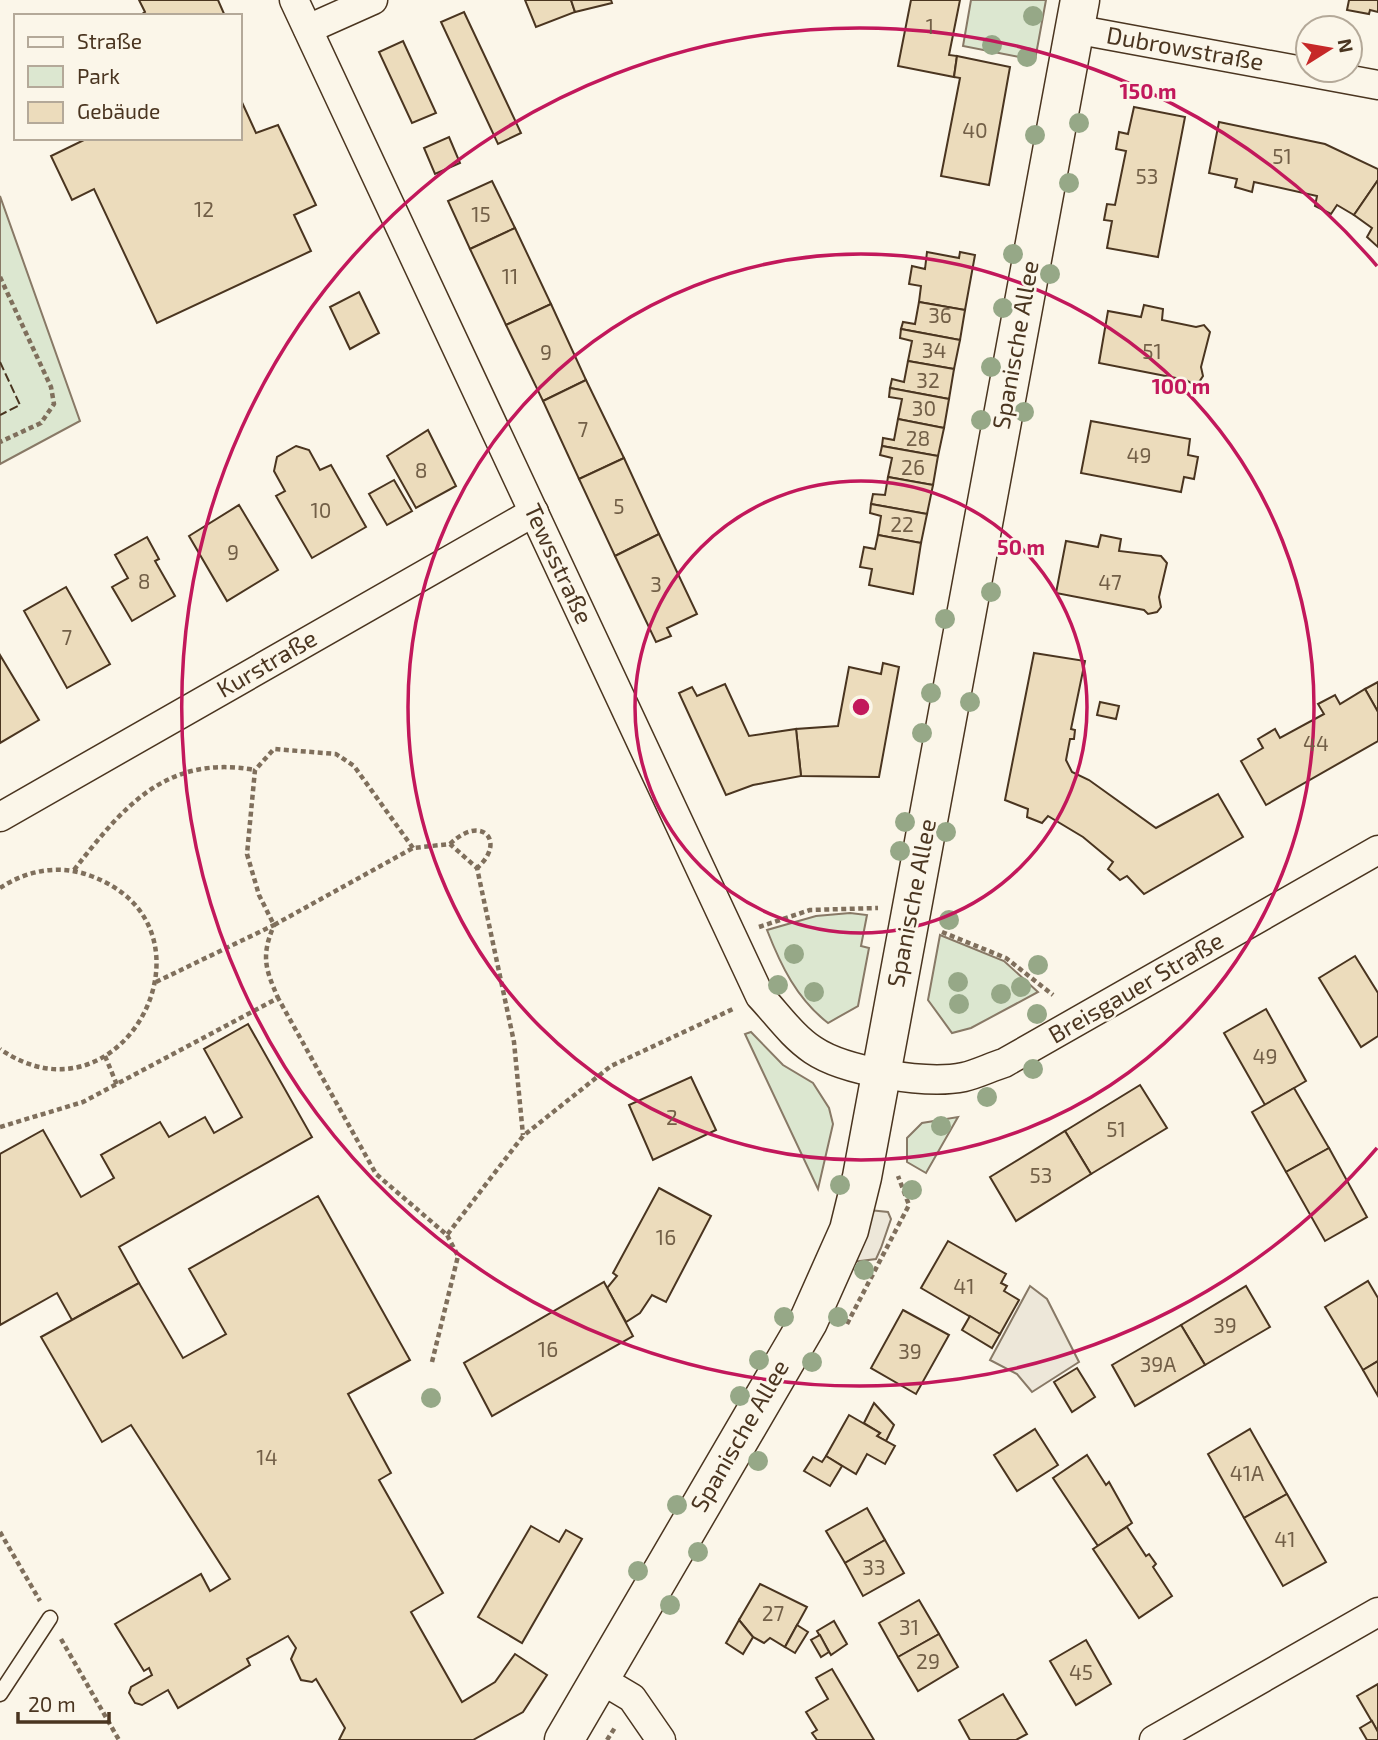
<svg xmlns="http://www.w3.org/2000/svg" width="1378" height="1740" viewBox="0 0 1378 1740" font-family="'Exo 2',sans-serif">
<style>
.green{fill:#dce7d0;stroke:#887966;stroke-width:2}
.parking{fill:#ede7d9;stroke:#887966;stroke-width:2}
.building{fill:#ecdcbc;stroke:#4a3520;stroke-width:2}
.lines{fill:none;stroke-linecap:round;stroke-linejoin:round}
.service-casing{stroke:#4a3520;stroke-width:17}
.minor-casing{stroke:#4a3520;stroke-width:31}
.secondary-casing{stroke:#4a3520;stroke-width:41}
.path{stroke:#7f6f5c;stroke-width:4.5;stroke-dasharray:5 3.5;stroke-linecap:butt}
.service{stroke:#fbf6e9;stroke-width:14}
.minor{stroke:#fbf6e9;stroke-width:28}
.secondary{stroke:#fbf6e9;stroke-width:38}
.fence{stroke:#4a3520;stroke-width:2;stroke-dasharray:9 3.5;stroke-linecap:butt}
.tree{fill:#96a887}
.ring{fill:none;stroke:#c2185b;stroke-width:3.5}
.labels{text-anchor:middle;stroke-width:5;stroke-linejoin:round;paint-order:stroke}
.number-label{font-size:21px;fill:#725f47}
.street-label{font-size:24px;fill:#4a3520;stroke:#fbf6e9}
.centre{fill:#c2185b;stroke:#fbf6e9;stroke-width:3.5}
.ring-label{font-size:21px;text-anchor:middle;font-weight:bold;fill:#c2185b;stroke:#fbf6e9;stroke-width:5;stroke-linejoin:round;paint-order:stroke}
</style>
<rect width="100%" height="100%" fill="#fbf6e9"/>
<g class="green">
<polygon points="971,0 1046,0 1035,60 963,46"/>
<polygon points="0,196 80,421 0,464"/>
<path d="M850 913 867 915 861 946 869 948 858 1006 828 1023C797 999 781 966 767 930L816 916Z"/>
<polygon points="940,935 1004,961 1038,992 971,1028 952,1033 928,1000"/>
<polygon points="751,1032 783,1065 813,1083 829,1108 833,1124 818,1189 745,1034"/>
<polygon points="958,1117 926,1173 907,1162 907,1138 922,1123"/>
</g>
<g class="parking">
<polygon points="869,1210 888,1212 891,1219 881,1248 876,1259 852,1262"/>
<polygon points="1030,1286 1047,1299 1079,1362 1032,1392 1017,1374 990,1360"/>
</g>
<g class="building">
<polygon points="139,0 218,0 225,16 139,16 145,12"/>
<polygon points="525,0 571,0 575,12 536,27"/>
<polygon points="571,0 611,0 612,3 575,12"/>
<polygon points="911,0 960,0 949,55 957,56 954,77 898,66"/>
<polygon points="1349,0 1378,0 1378,12 1370,10 1369,14 1347,10"/>
<polygon points="464,12 521,133 498,144 441,22"/>
<polygon points="403,41 436,113 412,123 379,52"/>
<polygon points="957,56 1010,67 989,185 941,176 960,78 954,77"/>
<polygon points="240,98 256,133 278,125 316,205 294,215 311,251 157,323 94,189 72,200 51,156 88,138 240,138"/>
<polygon points="1134,107 1185,117 1158,257 1107,248 1112,221 1104,220 1107,204 1115,205 1126,151 1116,149 1119,132 1128,134"/>
<polygon points="1219,122 1325,144 1378,169 1378,180 1354,215 1337,205 1331,214 1315,206 1317,196 1254,182 1252,192 1235,187 1237,179 1209,173"/>
<polygon points="449,137 460,163 435,174 424,148"/>
<polygon points="1378,180 1378,247 1367,237 1372,228 1354,215"/>
<polygon points="492,181 515,228 470,249 448,201"/>
<polygon points="515,228 551,304 506,325 470,249"/>
<polygon points="927,252 959,258 960,252 975,255 965,310 919,302 921,286 909,284 912,266 925,269"/>
<polygon points="359,292 379,333 350,349 330,307"/>
<polygon points="919,302 965,310 960,340 901,329 903,322 915,324"/>
<polygon points="551,304 586,380 543,401 506,325"/>
<polygon points="1144,305 1163,309 1162,320 1196,327 1204,325 1210,332 1201,367 1203,376 1199,382 1191,383 1186,380 1099,363 1108,311 1141,317"/>
<polygon points="901,329 960,340 954,369 908,361 912,341 900,338"/>
<polygon points="908,361 954,369 949,399 890,388 892,379 904,382"/>
<polygon points="586,380 624,458 579,479 543,401"/>
<polygon points="890,388 949,399 944,428 898,419 902,399 889,397"/>
<polygon points="898,419 944,428 938,456 882,446 883,438 894,440"/>
<polygon points="1091,421 1190,439 1188,455 1198,457 1194,479 1184,477 1181,492 1081,473"/>
<polygon points="428,430 456,486 416,508 387,456"/>
<polygon points="296,446 309,450 320,470 331,465 366,527 312,558 276,496 285,491 274,471 277,457"/>
<polygon points="882,446 938,456 933,485 888,477 892,458 880,455"/>
<polygon points="624,458 659,534 615,556 579,479"/>
<polygon points="888,477 933,485 927,514 871,504 873,494 885,495"/>
<polygon points="394,480 412,511 387,525 369,494"/>
<polygon points="871,504 927,514 921,543 878,535 881,516 870,513"/>
<polygon points="239,505 278,570 227,601 189,536"/>
<polygon points="659,534 697,614 667,628 671,636 656,642 615,556"/>
<polygon points="878,535 921,543 913,594 869,585 872,569 860,567 864,547 875,549"/>
<polygon points="1101,535 1121,539 1119,551 1161,556 1167,563 1159,597 1161,607 1157,612 1148,614 1144,610 1056,593 1066,541 1098,547"/>
<polygon points="147,537 159,559 155,561 175,596 132,621 112,587 128,578 115,555"/>
<polygon points="66,587 110,664 67,688 24,611"/>
<polygon points="1034,653 1085,661 1071,729 1075,730 1074,739 1070,739 1066,760 1072,772 1089,780 1156,828 1218,794 1243,837 1144,894 1127,876 1120,880 1108,869 1113,862 1083,837 1048,816 1042,823 1027,817 1028,809 1005,800"/>
<polygon points="0,655 39,720 0,743"/>
<polygon points="883,663 899,667 879,777 801,776 796,729 838,726 849,667 881,674"/>
<polygon points="1378,682 1378,712 1365,689"/>
<polygon points="725,684 749,736 796,729 801,776 753,785 726,795 679,693 692,687 697,696"/>
<polygon points="1365,689 1378,712 1378,741 1266,805 1241,761 1263,748 1258,739 1275,729 1280,738 1324,714 1318,704 1335,695 1340,704"/>
<polygon points="1100,702 1119,706 1116,719 1097,715"/>
<polygon points="1355,956 1378,993 1378,1036 1361,1047 1319,978"/>
<polygon points="1266,1009 1306,1081 1265,1105 1224,1033"/>
<polygon points="248,1024 312,1137 119,1247 139,1283 72,1320 57,1293 0,1325 0,1154 43,1130 81,1197 114,1178 101,1155 160,1122 169,1137 205,1117 214,1133 242,1117 204,1049"/>
<polygon points="691,1077 716,1130 653,1160 629,1105"/>
<polygon points="1140,1085 1167,1128 1091,1174 1065,1131"/>
<polygon points="1294,1088 1329,1148 1286,1172 1252,1112"/>
<polygon points="1065,1131 1091,1174 1016,1221 990,1177"/>
<polygon points="1329,1148 1367,1217 1325,1241 1286,1172"/>
<polygon points="659,1188 711,1216 666,1302 652,1295 640,1313 626,1322 607,1288 617,1276 613,1273"/>
<polygon points="318,1196 410,1360 348,1394 391,1473 379,1480 443,1593 411,1612 462,1702 495,1682 515,1654 547,1675 523,1712 473,1740 339,1740 345,1728 316,1679 312,1682 301,1680 291,1659 296,1648 288,1636 247,1659 250,1665 178,1708 168,1690 142,1705 135,1703 129,1693 131,1687 152,1675 149,1668 144,1671 115,1624 201,1574 210,1591 230,1579 131,1425 102,1442 41,1337 139,1283 183,1358 226,1334 189,1269"/>
<polygon points="948,1241 1006,1274 1001,1283 1007,1286 1004,1291 1019,1300 1000,1334 921,1288"/>
<polygon points="1368,1281 1378,1298 1378,1361 1363,1370 1325,1307"/>
<polygon points="604,1282 633,1336 492,1416 464,1363"/>
<polygon points="1246,1286 1270,1327 1205,1365 1181,1325"/>
<polygon points="903,1310 949,1335 916,1394 871,1368"/>
<polygon points="970,1316 1000,1334 992,1348 962,1330"/>
<polygon points="1181,1325 1205,1365 1135,1406 1112,1365"/>
<polygon points="1378,1361 1378,1396 1363,1370"/>
<polygon points="1077,1368 1095,1397 1072,1412 1054,1382"/>
<polygon points="874,1403 894,1425 886,1441 877,1436 880,1433 864,1423"/>
<polygon points="849,1415 880,1433 877,1436 895,1446 885,1464 867,1454 856,1474 826,1456"/>
<polygon points="1035,1429 1058,1465 1017,1491 994,1455"/>
<polygon points="1250,1429 1287,1494 1244,1518 1208,1454"/>
<polygon points="1087,1455 1106,1485 1109,1482 1132,1523 1098,1546 1053,1478"/>
<polygon points="826,1456 842,1466 830,1486 804,1471 813,1457 822,1462"/>
<polygon points="1287,1494 1326,1562 1283,1586 1244,1518"/>
<polygon points="867,1508 885,1540 845,1563 826,1531"/>
<polygon points="531,1526 559,1542 566,1530 582,1539 522,1643 478,1617"/>
<polygon points="1127,1527 1146,1556 1149,1554 1156,1564 1153,1567 1172,1596 1139,1618 1093,1549"/>
<polygon points="885,1540 904,1573 863,1596 845,1563"/>
<polygon points="760,1584 807,1607 785,1647 770,1638 764,1643 753,1637 739,1620"/>
<polygon points="919,1600 939,1634 898,1657 879,1623"/>
<polygon points="739,1620 753,1637 743,1654 726,1643"/>
<polygon points="834,1621 847,1644 831,1655 817,1631"/>
<polygon points="797,1625 808,1632 795,1653 785,1647"/>
<polygon points="939,1634 958,1667 918,1691 898,1657"/>
<polygon points="820,1635 829,1652 821,1657 811,1640"/>
<polygon points="1086,1640 1111,1684 1076,1705 1050,1661"/>
<polygon points="832,1669 874,1740 817,1740 812,1733 817,1730 806,1712 828,1699 816,1678"/>
<polygon points="1378,1684 1378,1732 1357,1696"/>
<polygon points="1003,1694 1027,1734 1016,1740 970,1740 959,1720"/>
<polygon points="1372,1721 1378,1732 1378,1740 1367,1740 1360,1728"/>
</g>
<g class="lines">
<defs>
<polyline id="service" points="0,1694 50,1618"/>
<g id="minor">
<path d="M294 0 760 996C777 1014 792 1036 813 1050 844 1071 926 1085 964 1077 977 1074 991 1067 1004 1063L1378 850"/>
<polyline points="308,29 373,0"/>
<polyline points="1074,29 1378,85"/>
<polyline points="0,817 534,512"/>
<polyline points="600,1679 632,1698 661,1740"/>
<polyline points="1154,1740 1378,1612"/>
</g>
<polyline id="secondary" points="564,1740 808,1322 849,1230 862,1177 1080,0"/>
</defs>
<use href="#service" class="service-casing"/>
<use href="#minor" class="minor-casing"/>
<use href="#secondary" class="secondary-casing"/>
<g class="path">
<polyline points="0,277 51,387 54,404 41,423 0,442"/>
<path d="M450 844C482 813 507 842 477 868"/>
<polyline points="413,848 354,766 336,754 274,749 255,770 247,854 259,895 274,925 413,848 450,844 477,868 514,1042 523,1135"/>
<path d="M74 870C123 807 166 754 255 770"/>
<path d="M0 888C27 870 60 864 91 876 230 927 123 1134 0 1049"/>
<polyline points="759,927 810,910 878,908"/>
<polyline points="942,932 1006,958 1053,995"/>
<path d="M156 982 274 925C261 956 265 968 278 998"/>
<polyline points="105,1056 117,1085"/>
<polyline points="0,1127 83,1102 278,998 376,1174 447,1235 523,1136 611,1066 733,1009"/>
<polyline points="847,1324 909,1205 898,1176"/>
<polyline points="432,1362 458,1256 447,1235"/>
<polyline points="0,1532 40,1601"/>
<polyline points="61,1639 119,1740"/>
<polyline points="607,1740 616,1726"/>
</g>
<use href="#service" class="service"/>
<use href="#minor" class="minor"/>
<use href="#secondary" class="secondary"/>
<polyline class="fence" points="0,362 20,405 0,415"/>
</g>
<g class="tree">
<circle cx="1033" cy="16" r="10"/>
<circle cx="992" cy="45" r="10"/>
<circle cx="1027" cy="57" r="10"/>
<circle cx="1079" cy="123" r="10"/>
<circle cx="1035" cy="135" r="10"/>
<circle cx="1069" cy="183" r="10"/>
<circle cx="1013" cy="254" r="10"/>
<circle cx="1050" cy="274" r="10"/>
<circle cx="1003" cy="308" r="10"/>
<circle cx="991" cy="367" r="10"/>
<circle cx="1024" cy="412" r="10"/>
<circle cx="981" cy="420" r="10"/>
<circle cx="991" cy="592" r="10"/>
<circle cx="945" cy="619" r="10"/>
<circle cx="931" cy="693" r="10"/>
<circle cx="970" cy="702" r="10"/>
<circle cx="922" cy="733" r="10"/>
<circle cx="905" cy="822" r="10"/>
<circle cx="946" cy="832" r="10"/>
<circle cx="900" cy="851" r="10"/>
<circle cx="949" cy="920" r="10"/>
<circle cx="794" cy="954" r="10"/>
<circle cx="1038" cy="965" r="10"/>
<circle cx="958" cy="982" r="10"/>
<circle cx="778" cy="985" r="10"/>
<circle cx="1021" cy="987" r="10"/>
<circle cx="814" cy="992" r="10"/>
<circle cx="1001" cy="994" r="10"/>
<circle cx="959" cy="1004" r="10"/>
<circle cx="1037" cy="1014" r="10"/>
<circle cx="1033" cy="1069" r="10"/>
<circle cx="987" cy="1097" r="10"/>
<circle cx="941" cy="1126" r="10"/>
<circle cx="840" cy="1185" r="10"/>
<circle cx="912" cy="1190" r="10"/>
<circle cx="864" cy="1270" r="10"/>
<circle cx="784" cy="1317" r="10"/>
<circle cx="838" cy="1317" r="10"/>
<circle cx="759" cy="1360" r="10"/>
<circle cx="812" cy="1362" r="10"/>
<circle cx="740" cy="1396" r="10"/>
<circle cx="431" cy="1398" r="10"/>
<circle cx="758" cy="1461" r="10"/>
<circle cx="677" cy="1505" r="10"/>
<circle cx="698" cy="1552" r="10"/>
<circle cx="638" cy="1571" r="10"/>
<circle cx="670" cy="1605" r="10"/>
</g>
<g class="ring">
<circle cx="861" cy="707" r="226"/>
<circle cx="861" cy="707" r="453"/>
<path d="M1377 1148A679 679 0 1 1 1377 266"/>
</g>
<g class="labels">
<g class="number-label">
<text x="930" y="34">1</text>
<text x="975" y="138">40</text>
<text x="1282" y="164">51</text>
<text x="1147" y="184">53</text>
<text x="204" y="217">12</text>
<text x="481" y="222">15</text>
<text x="510" y="284">11</text>
<text x="940" y="323">36</text>
<text x="934" y="358">34</text>
<text x="1152" y="359">51</text>
<text x="546" y="360">9</text>
<text x="928" y="388">32</text>
<text x="924" y="416">30</text>
<text x="583" y="437">7</text>
<text x="918" y="446">28</text>
<text x="1139" y="463">49</text>
<text x="913" y="475">26</text>
<text x="421" y="478">8</text>
<text x="619" y="514">5</text>
<text x="321" y="518">10</text>
<text x="902" y="532">22</text>
<text x="233" y="560">9</text>
<text x="144" y="589">8</text>
<text x="1110" y="590">47</text>
<text x="656" y="592">3</text>
<text x="67" y="645">7</text>
<text x="1316" y="751">44</text>
<text x="1265" y="1064">49</text>
<text x="672" y="1125">2</text>
<text x="1116" y="1137">51</text>
<text x="1041" y="1183">53</text>
<text x="666" y="1245">16</text>
<text x="964" y="1294">41</text>
<text x="1225" y="1333">39</text>
<text x="548" y="1357">16</text>
<text x="910" y="1359">39</text>
<text x="1158" y="1372">39A</text>
<text x="267" y="1465">14</text>
<text x="1247" y="1481">41A</text>
<text x="1285" y="1547">41</text>
<text x="874" y="1575">33</text>
<text x="773" y="1621">27</text>
<text x="909" y="1635">31</text>
<text x="928" y="1669">29</text>
<text x="1081" y="1680">45</text>
</g>
<g class="street-label">
<text transform="translate(1185 49) rotate(10)" y="8">Dubrowstraße</text>
<text transform="translate(1016 345) rotate(-80)" y="8">Spanische Allee</text>
<text transform="translate(558 564) rotate(65)" y="8">Tewsstraße</text>
<text transform="translate(267 664) rotate(-30)" y="8">Kurstraße</text>
<text transform="translate(912 903) rotate(-79)" y="8">Spanische Allee</text>
<text transform="translate(1136 988) rotate(-30)" y="8">Breisgauer Straße</text>
<text transform="translate(740 1436) rotate(-60)" y="8">Spanische Allee</text>
</g>
</g>
<circle cx="861" cy="707" r="10" class="centre"/>
<g class="ring-label">
<text x="1148" y="99">150 m</text>
<text x="1181" y="394">100 m</text>
<text x="1021" y="555">50 m</text>
</g>
<rect x="14" y="14" width="228" height="126" fill="#fbf6e9" stroke="#b4a999" stroke-width="2"/>
<rect x="28" y="37" width="35" height="10" fill="#fbf6e9" stroke="#b4a999" stroke-width="2"/>
<text x="77" y="49" font-size="21" fill="#4a3520">Straße</text>
<rect x="28" y="66" width="35" height="21" fill="#dce7d0" stroke="#b4a999" stroke-width="2"/>
<text x="77" y="84" font-size="21" fill="#4a3520">Park</text>
<rect x="28" y="102" width="35" height="21" fill="#ecdcbc" stroke="#b4a999" stroke-width="2"/>
<text x="77" y="119" font-size="21" fill="#4a3520">Gebäude</text>
<g transform="translate(1329 49) rotate(79)"><circle r="33" fill="#fbf6e9" stroke="#b4a999" stroke-width="2"/>
<path d="M0-5L12 26L0 18L-12 26Z" fill="#c62828"/>
<text y="-10" font-size="19" font-weight="bold" text-anchor="middle" fill="#4a3520">N</text>
</g>
<path d="M18 1712v10h91v-10" fill="none" stroke="#4a3520" stroke-width="3.5"/>
<text x="28" y="1712" font-size="21" fill="#4a3520" stroke="#fbf6e9" stroke-width="5" paint-order="stroke">20 m</text>
</svg>
